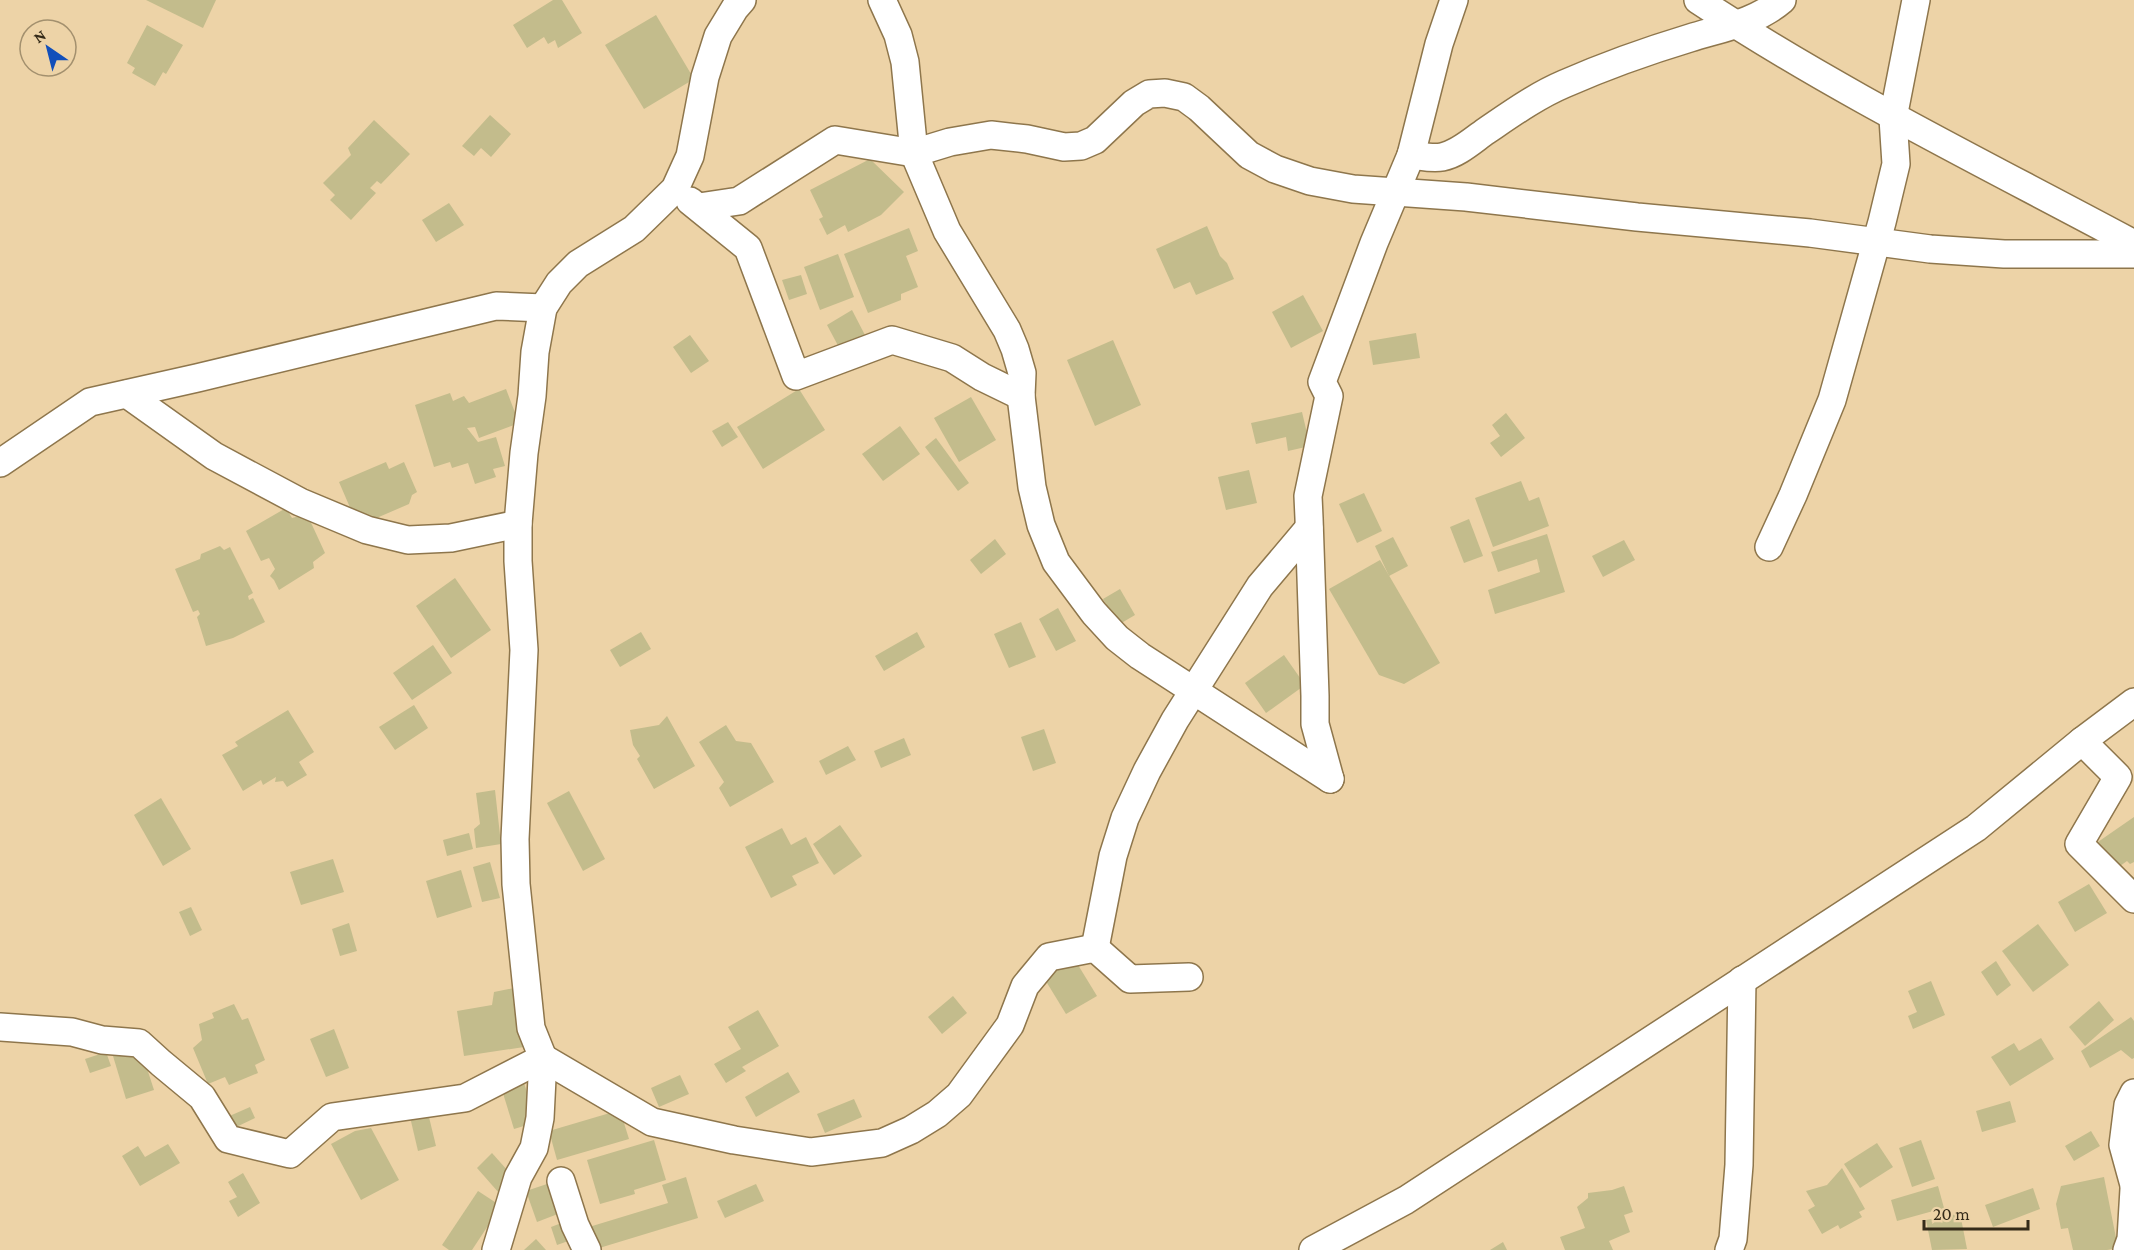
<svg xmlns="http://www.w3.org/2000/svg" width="2134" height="1250" viewBox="0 0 2134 1250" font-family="'Crimson Pro',serif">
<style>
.building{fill:#c3bc8c}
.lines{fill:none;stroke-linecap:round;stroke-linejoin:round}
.street-casing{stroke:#8e764c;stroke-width:30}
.street{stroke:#fff;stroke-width:27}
</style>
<rect width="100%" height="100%" fill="#edd3a7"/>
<g class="building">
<polygon points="146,0 216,0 203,28"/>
<polygon points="553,0 562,0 582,33 558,48 555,40 548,44 544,37 527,48 513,25"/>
<polygon points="656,15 694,79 644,109 605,45"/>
<polygon points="147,25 183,45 166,74 163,72 155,86 132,73 135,68 127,63"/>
<polygon points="490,115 511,134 491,157 481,148 474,156 462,146"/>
<polygon points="374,120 410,154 381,184 377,181 370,188 376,193 351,220 330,200 335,195 323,183 351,155 348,148"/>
<polygon points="870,159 904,192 881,215 848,232 845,225 827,235 819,219 823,217 810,190"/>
<polygon points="449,203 464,225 436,242 422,220"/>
<polygon points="1207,226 1220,256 1227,263 1234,279 1196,295 1190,282 1174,289 1156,249"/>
<polygon points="909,228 918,251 906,256 918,287 901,294 901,300 868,313 844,254"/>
<polygon points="838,254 854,297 820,310 804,267"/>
<polygon points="801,275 807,294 789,300 782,280"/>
<polygon points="1303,295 1323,331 1291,348 1272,312"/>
<polygon points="852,310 867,339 842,353 827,325"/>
<polygon points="1416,333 1420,358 1373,365 1369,341"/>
<polygon points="690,335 709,361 691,373 673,347"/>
<polygon points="1113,340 1141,405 1095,426 1067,360"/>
<polygon points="506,389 519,423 479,438 475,427 467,428 478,442 496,437 505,466 493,469 496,477 475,484 468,463 452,468 450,462 434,467 415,405 450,393 453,401 464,396 469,403"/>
<polygon points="799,389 825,430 763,469 737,427"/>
<polygon points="971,397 996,440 959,462 934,418"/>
<polygon points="1302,412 1310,446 1288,451 1286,437 1256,444 1251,423"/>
<polygon points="1506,413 1525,438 1501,457 1490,443 1500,436 1492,425"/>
<polygon points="728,422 738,437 722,447 712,431"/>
<polygon points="900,426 920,454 883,481 862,454"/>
<polygon points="936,438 969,483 958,491 925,447"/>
<polygon points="386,462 389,469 404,462 417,492 412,495 409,504 358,526 339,482"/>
<polygon points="1249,470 1257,503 1226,510 1218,477"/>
<polygon points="1521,481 1529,501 1539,497 1549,526 1493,547 1475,498"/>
<polygon points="1364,493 1382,531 1357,543 1339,504"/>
<polygon points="286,508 292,518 307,514 325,553 313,562 314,568 279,590 274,580 270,576 275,569 269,558 261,561 246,531"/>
<polygon points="1469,519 1483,556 1464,563 1450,527"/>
<polygon points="1547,534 1565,592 1495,614 1488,590 1540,572 1537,559 1498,572 1491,552"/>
<polygon points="1393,537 1408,566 1389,576 1375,546"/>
<polygon points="995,539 1006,554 981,574 970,560"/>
<polygon points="1624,540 1635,560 1603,577 1592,556"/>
<polygon points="220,546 224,550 230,547 253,593 248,596 249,600 253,598 265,622 233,638 206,646 197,617 200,614 198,610 193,612 175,569 200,559 201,554"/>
<polygon points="1380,560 1440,663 1404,684 1379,675 1329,589"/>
<polygon points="455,578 491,630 451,658 416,606"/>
<polygon points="1120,589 1135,615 1118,625 1103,599"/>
<polygon points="1058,608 1076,641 1056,651 1039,619"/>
<polygon points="1021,622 1036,657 1009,668 994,634"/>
<polygon points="641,632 651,649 620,667 610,650"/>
<polygon points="917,632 925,647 884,671 875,656"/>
<polygon points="433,645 452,673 412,700 393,673"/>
<polygon points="1284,655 1305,685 1266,713 1245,683"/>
<polygon points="414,705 428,728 395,750 379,727"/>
<polygon points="288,710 314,752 299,762 307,775 287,787 283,781 275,782 276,777 263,785 261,780 243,791 222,755 238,746 235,742"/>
<polygon points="667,716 695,766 654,789 637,759 640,756 633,745 630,730 659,725"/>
<polygon points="726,725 736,741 751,743 774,782 730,807 719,788 724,782 699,742"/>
<polygon points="1044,729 1056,763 1033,771 1021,737"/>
<polygon points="904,738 911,755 881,768 874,751"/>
<polygon points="848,746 856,760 826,775 819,761"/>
<polygon points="495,790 501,844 476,848 474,829 480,824 476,793"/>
<polygon points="569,791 605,859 583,871 547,803"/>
<polygon points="161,798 191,849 163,866 134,815"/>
<polygon points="2134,817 2134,862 2130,864 2127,861 2113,871 2095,844"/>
<polygon points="840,825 862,856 834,875 813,844"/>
<polygon points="782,828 791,845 806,837 819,863 792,876 797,885 771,898 745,847"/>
<polygon points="469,833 473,849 447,856 443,840"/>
<polygon points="333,859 344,892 301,905 290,872"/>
<polygon points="490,862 500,898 482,902 473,867"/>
<polygon points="461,870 472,907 437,918 426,881"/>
<polygon points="2089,884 2107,913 2075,932 2058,902"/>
<polygon points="191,907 202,930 190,936 179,912"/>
<polygon points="349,923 357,951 340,956 332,929"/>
<polygon points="2038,924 2069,965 2033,992 2002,951"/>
<polygon points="1075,960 1097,996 1066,1014 1044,978"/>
<polygon points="1996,961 2011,985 1997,996 1981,972"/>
<polygon points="1931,981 1945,1015 1913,1029 1908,1016 1917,1012 1908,991"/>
<polygon points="514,988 524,1047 464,1056 457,1011 492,1005 494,992"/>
<polygon points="953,996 967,1013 942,1034 928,1017"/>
<polygon points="2099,1001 2114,1020 2085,1046 2069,1027"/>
<polygon points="234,1004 242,1020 248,1018 265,1060 255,1065 258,1073 229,1085 225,1077 208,1084 193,1048 202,1040 199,1024 214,1018 212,1013"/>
<polygon points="758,1010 779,1046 742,1067 746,1071 726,1083 714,1064 741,1049 728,1027"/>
<polygon points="2131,1017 2134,1021 2134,1058 2132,1059 2121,1050 2090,1068 2081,1051"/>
<polygon points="334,1029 349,1068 326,1077 310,1039"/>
<polygon points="2041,1038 2054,1059 2010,1086 1991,1057 2014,1043 2019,1051"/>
<polygon points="140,1047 154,1090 126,1099 113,1056"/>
<polygon points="106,1052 111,1066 90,1073 85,1059"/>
<polygon points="788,1072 800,1092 756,1117 745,1097"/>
<polygon points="680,1075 689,1094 659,1107 651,1088"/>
<polygon points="524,1083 537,1122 514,1129 502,1090"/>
<polygon points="854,1099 862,1117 825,1133 817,1114"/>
<polygon points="2010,1101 2016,1122 1982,1132 1976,1111"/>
<polygon points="250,1107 255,1118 230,1130 225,1118"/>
<polygon points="620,1110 629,1139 557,1160 549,1131"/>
<polygon points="428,1113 436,1146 418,1151 410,1117"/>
<polygon points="371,1128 399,1180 361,1200 331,1144 355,1131"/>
<polygon points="2091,1131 2100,1146 2074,1161 2065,1146"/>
<polygon points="654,1140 666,1180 634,1190 635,1194 600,1204 587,1160"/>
<polygon points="1921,1140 1935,1179 1912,1187 1899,1148"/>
<polygon points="1877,1143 1893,1167 1860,1188 1844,1164"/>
<polygon points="168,1144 180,1163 140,1186 122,1156 138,1146 145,1157"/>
<polygon points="492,1153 515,1179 499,1193 477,1168"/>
<polygon points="1842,1168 1865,1209 1859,1212 1862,1217 1840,1229 1838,1225 1822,1234 1808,1210 1815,1206 1806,1191 1827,1185"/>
<polygon points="243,1173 260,1203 238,1217 229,1201 237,1197 228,1182"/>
<polygon points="686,1177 698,1218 596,1249 589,1227 668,1203 662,1185"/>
<polygon points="2104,1177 2118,1248 2107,1250 2073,1250 2068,1228 2061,1229 2056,1204 2061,1186"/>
<polygon points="553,1182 563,1212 537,1222 526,1191"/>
<polygon points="756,1184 764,1201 725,1218 717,1201"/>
<polygon points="1624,1186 1633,1212 1624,1215 1630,1232 1609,1241 1613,1250 1565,1250 1560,1237 1585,1228 1577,1207 1588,1198 1588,1193 1612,1190"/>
<polygon points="1938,1186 1944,1208 1897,1221 1891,1200"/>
<polygon points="2033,1188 2040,1209 1993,1227 1985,1205"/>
<polygon points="478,1191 501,1206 472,1250 449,1250 442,1245"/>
<polygon points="1960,1213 1967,1249 1932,1250 1926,1220"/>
<polygon points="564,1222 571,1240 557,1245 551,1227"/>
<polygon points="536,1239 546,1250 524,1250"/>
<polygon points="1503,1242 1507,1250 1490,1250"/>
</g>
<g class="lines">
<defs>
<g id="street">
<polyline points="882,0 898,35 905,62 914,153 947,231 1007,330 1015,349 1022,373 1021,396 1032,487 1041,525 1056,562 1094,613 1117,638 1140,656 1330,779"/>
<path d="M1698 0C1837 92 1987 165 2134 244"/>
<path d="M1411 155C1421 156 1432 159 1442 157 1458 154 1473 140 1486 131 1511 114 1536 96 1564 84 1605 66 1647 51 1690 38 1722 28 1755 23 1782 0"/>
<polyline points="690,201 748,248 796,376 892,340 952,358 982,377 1021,396"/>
<polyline points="699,207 739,201 835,140 914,153 950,142 991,135 1027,139 1064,147 1081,146 1095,140 1134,103 1149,94 1165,93 1184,97 1199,108 1249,155 1275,169 1310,181 1353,189 1466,197 1637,217 1810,233 1930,249 2004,254 2134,254"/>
<polyline points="127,394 214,456 300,502 367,530 408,540 451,538 518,524"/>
<polyline points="0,463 90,402 197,378 496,306 543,308"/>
<polyline points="1769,547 1793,495 1832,400 1882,222 1896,164 1893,118 1916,0"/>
<polyline points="2082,741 2118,777 2079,844 2134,899"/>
<polyline points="1330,779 1315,724 1315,696 1309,518 1308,496 1329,396 1322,382 1374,243 1411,155 1439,44 1454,0"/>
<polyline points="1095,948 1113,856 1125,818 1147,771 1175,720 1260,586 1309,528"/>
<polyline points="0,1027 72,1032 102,1040 139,1043 161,1063 202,1097 228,1139 290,1154 332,1117 465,1098 543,1058 652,1122 734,1140 811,1152 882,1143 911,1130 937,1114 959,1095 1010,1025 1025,986 1049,957 1095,948 1130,979 1189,977"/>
<polyline points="2134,1093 2128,1105 2123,1145 2134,1185"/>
<polyline points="561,1181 575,1225 587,1250"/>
<polyline points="496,1250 518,1177 534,1148 540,1118 543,1058 531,1028 516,884 515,839 524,650 518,561 518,524 524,453 532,396 535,352 543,308 559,283 578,264 634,229 675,189 690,156 705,77 718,36 735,8 742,0"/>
<polyline points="1313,1250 1406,1200 1976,828 2082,741 2134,702"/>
<polyline points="1729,1250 1733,1239 1739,1165 1742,980"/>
<polyline points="2127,1250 2131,1239 2134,1189"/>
</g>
</defs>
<use href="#street" class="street-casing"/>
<use href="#street" class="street"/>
</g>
<g transform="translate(48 48) rotate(325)"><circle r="28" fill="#edd3a7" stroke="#a3906e" stroke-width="1.5"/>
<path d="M0-4.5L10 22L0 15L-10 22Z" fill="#124fba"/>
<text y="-9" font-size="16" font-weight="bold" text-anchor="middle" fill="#352b19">N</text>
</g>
<path d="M1924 1220v9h104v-9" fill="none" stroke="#352b19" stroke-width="3"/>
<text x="1933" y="1220" font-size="18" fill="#352b19" stroke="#edd3a7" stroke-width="4.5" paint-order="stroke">20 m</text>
</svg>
